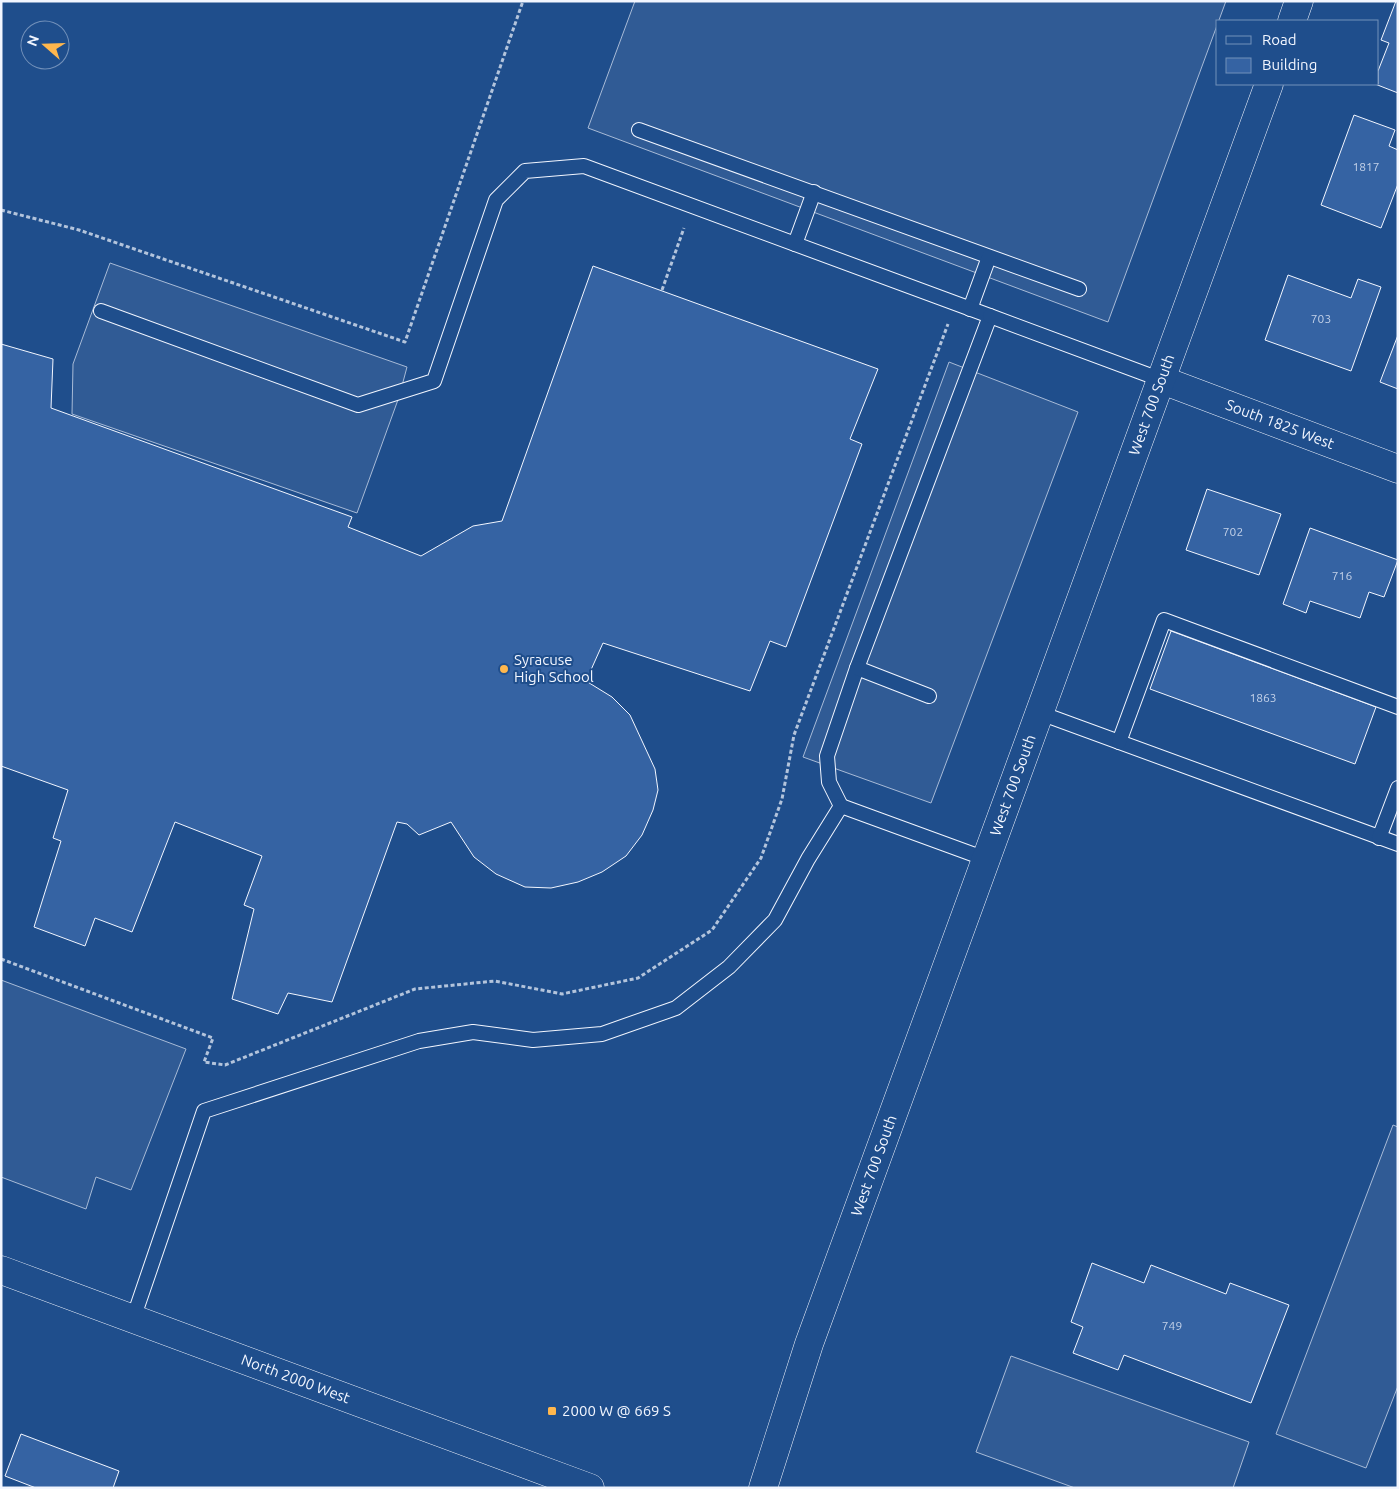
<svg xmlns="http://www.w3.org/2000/svg" width="1399" height="1489" viewBox="0 0 1399 1489" font-family="Ubuntu,sans-serif">
<style>
.parking{fill:#305b95;stroke:#a8bbd7}
.building{fill:#3563a3;stroke:#f2f6ff}
.lines{fill:none;stroke-linecap:round;stroke-linejoin:round}
.service-casing{stroke:#f2f6ff;stroke-width:16}
.minor-casing{stroke:#f2f6ff;stroke-width:29}
.tertiary-casing{stroke:#f2f6ff;stroke-width:29}
.primary-casing{stroke:#f2f6ff;stroke-width:29}
.path{stroke:#b3c4dc;stroke-width:3;stroke-dasharray:4 2.5;stroke-linecap:butt}
.service{stroke:#1f4e8c;stroke-width:14}
.minor{stroke:#1f4e8c;stroke-width:28}
.tertiary{stroke:#1f4e8c;stroke-width:28}
.primary{stroke:#1f4e8c;stroke-width:28}
.poi-dot{fill:#ffb74d;stroke:#1f4e8c;stroke-width:2}
.labels{text-anchor:middle;stroke-width:4;stroke-linejoin:round;paint-order:stroke}
.number-label{font-size:12px;fill:#c3d1e8}
.street-label{font-size:15px;fill:#f2f6ff;stroke:#1f4e8c}
.poi-label{font-size:15px;fill:#f2f6ff;stroke:#1f4e8c;text-anchor:start}
</style>
<rect width="100%" height="100%" fill="#1f4e8c"/>
<g class="parking">
<polygon points="635,1 1226,1 1108,322 588,128"/>
<polygon points="110,263 407,367 399,397 357,513 72,414 73,364"/>
<polygon points="949,362 1078,412 931,803 803,757"/>
<polygon points="1,980 186,1049 131,1190 96,1177 86,1209 1,1177"/>
<polygon points="1393,1125 1398,1127 1398,1386 1366,1468 1276,1434"/>
<polygon points="1011,1356 1249,1442 1233,1488 1075,1488 976,1452"/>
</g>
<g class="building">
<polygon points="1396,1 1398,1 1398,93 1375,84 1378,84 1378,71 1389,43 1381,40"/>
<polygon points="1354,115 1395,130 1389,146 1398,150 1398,184 1381,228 1321,205"/>
<polygon points="593,266 878,369 850,439 862,444 786,647 770,641 750,691 603,643 586,681 612,697 630,715 655,769 658,790 653,810 642,835 626,856 602,872 578,882 551,888 525,887 496,874 474,857 451,822 419,835 407,824 397,822 332,1002 288,993 278,1014 232,999 254,909 244,905 262,856 175,822 132,932 95,918 85,946 34,927 61,841 53,838 68,790 1,766 1,344 53,359 51,408 352,517 348,527 421,556 473,526 502,521"/>
<polygon points="1288,275 1351,298 1358,279 1381,287 1351,371 1265,340"/>
<polygon points="1398,335 1398,389 1380,382"/>
<polygon points="1207,489 1281,514 1259,575 1186,550"/>
<polygon points="1310,528 1398,560 1384,597 1369,592 1360,618 1310,601 1306,613 1283,604"/>
<polygon points="1171,631 1376,707 1355,764 1150,689"/>
<polygon points="1092,1263 1144,1283 1151,1265 1226,1294 1230,1283 1289,1305 1251,1403 1124,1355 1118,1370 1073,1353 1083,1327 1071,1322"/>
<polygon points="21,1434 119,1471 113,1488 36,1488 5,1476"/>
</g>
<g class="lines">
<defs>
<g id="service">
<polyline points="639,130 1079,289"/>
<polyline points="795,244 814,192"/>
<polyline points="970,309 989,257"/>
<polyline points="101,311 358,405 434,381 496,200 525,171 584,166 990,316 857,668 827,756 829,782 841,806 808,859 775,920 729,967 676,1008 602,1034 533,1040 473,1032 419,1041 204,1111 133,1319"/>
<polyline points="990,316 1162,380"/>
<polyline points="857,668 929,696"/>
<polyline points="1040,713 1398,844"/>
<polyline points="1119,742 1164,620 1398,707"/>
<polyline points="841,806 986,859"/>
<polyline points="1379,838 1398,788"/>
</g>
<g id="minor">
<path id="s1" d="M1162 380 1398 469"/>
</g>
<g id="tertiary">
<polyline points="1292,21 1299,1"/>
<path id="s2" d="M763 1488 809 1344 1269 84"/>
</g>
<g id="primary">
<path id="s3" d="M1 1270 590 1488"/>
</g>
</defs>
<use href="#service" class="service-casing"/>
<use href="#minor" class="minor-casing"/>
<use href="#tertiary" class="tertiary-casing"/>
<use href="#primary" class="primary-casing"/>
<g class="path">
<polyline points="1,210 79,230 405,342 523,1"/>
<polyline points="662,290 684,228"/>
<polyline points="1,959 213,1038 204,1062 225,1065 415,989 495,981 562,994 638,978 712,930 761,858 782,799 794,735 948,324"/>
</g>
<use href="#service" class="service"/>
<use href="#minor" class="minor"/>
<use href="#tertiary" class="tertiary"/>
<use href="#primary" class="primary"/>
</g>
<g class="poi-dot">
<circle cx="504" cy="669" r="5"/>
<rect x="547" y="1406" width="10" height="10" rx="2.5"/>
</g>
<g class="labels">
<g class="number-label">
<text x="1366" y="171">1817</text>
<text x="1321" y="323">703</text>
<text x="1233" y="536">702</text>
<text x="1342" y="580">716</text>
<text x="1263" y="702">1863</text>
<text x="1172" y="1330">749</text>
</g>
<g class="street-label">
<text dy="5" stroke="none"><textPath href="#s2" startOffset="1151">West 700 South</textPath></text>
<text dy="5" stroke="none"><textPath href="#s1" startOffset="126">South 1825 West</textPath></text>
<text dy="5" stroke="none"><textPath href="#s2" startOffset="746">West 700 South</textPath></text>
<text dy="5" stroke="none"><textPath href="#s2" startOffset="341">West 700 South</textPath></text>
<text dy="5" stroke="none"><textPath href="#s3" startOffset="314">North 2000 West</textPath></text>
</g>
<g class="poi-label">
<text x="514" y="665">Syracuse<tspan x="514" dy="17">High School</tspan></text>
<text x="562" y="1416">2000 W @ 669 S</text>
</g>
</g>
<rect width="1399" height="1489" fill="none" stroke="#f2f6ff" stroke-width="5"/>
<rect x="1216" y="20" width="162" height="65" fill="#1f4e8c" stroke="#7391ba"/>
<rect x="1226" y="36" width="25" height="8" fill="#1f4e8c" stroke="#7391ba"/>
<text x="1262" y="45" font-size="15" fill="#f2f6ff">Road</text>
<rect x="1226" y="58" width="25" height="15" fill="#3563a3" stroke="#7391ba"/>
<text x="1262" y="70" font-size="15" fill="#f2f6ff">Building</text>
<g transform="translate(45 45) rotate(290)"><circle r="24" fill="#1f4e8c" stroke="#7391ba"/>
<path d="M0-4L9 19L0 12L-9 19Z" fill="#ffb74d"/>
<text y="-8" font-size="14" font-weight="bold" text-anchor="middle" fill="#f2f6ff">N</text>
</g>
</svg>
